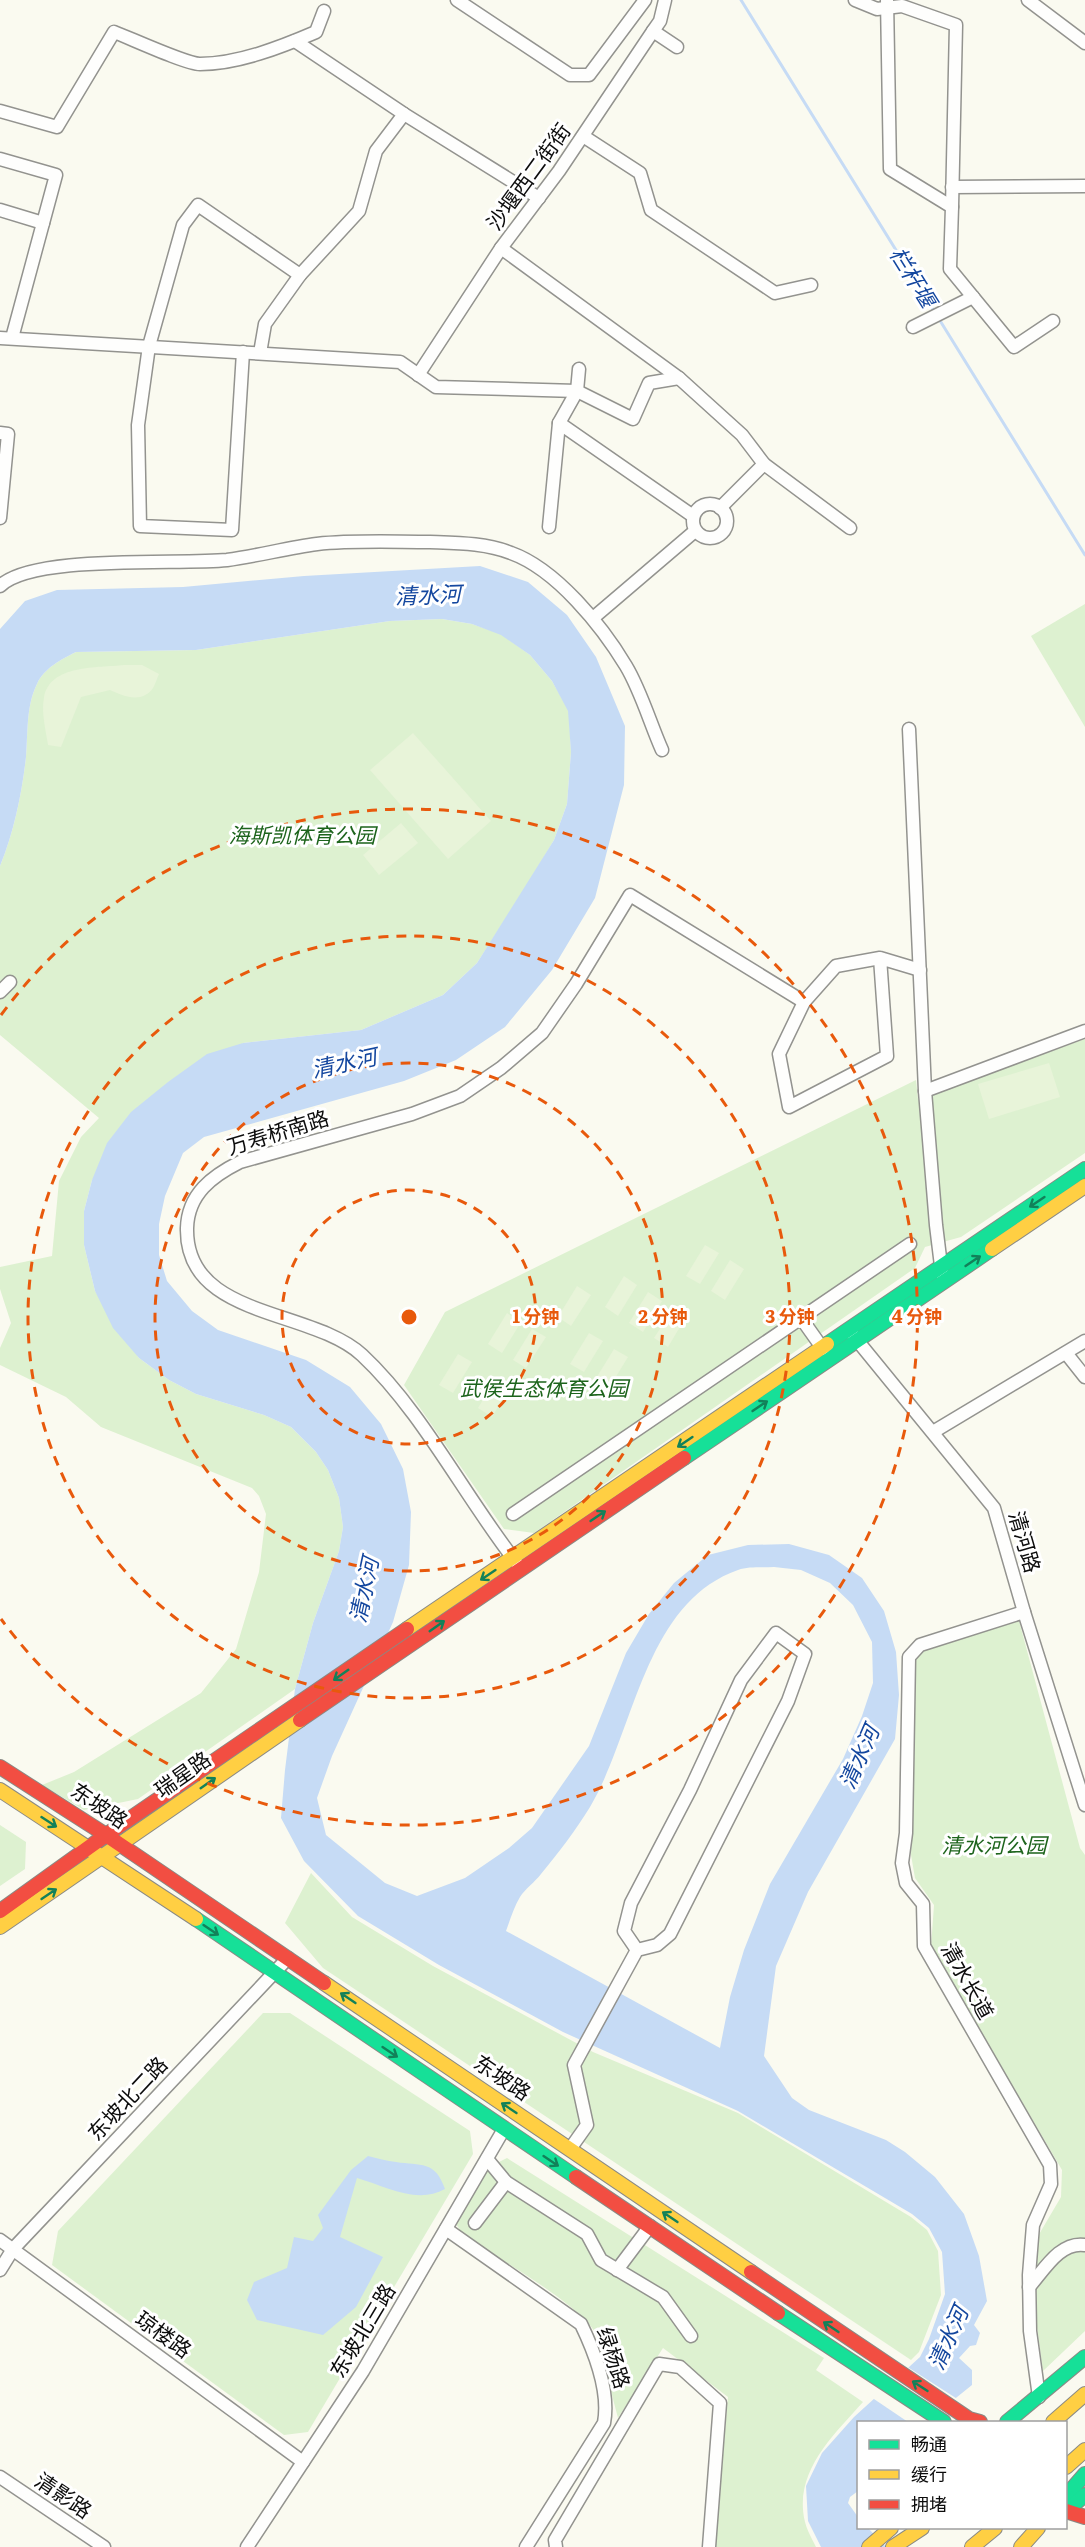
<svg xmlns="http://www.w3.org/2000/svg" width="1085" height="2547" viewBox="0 0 1085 2547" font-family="Literata,'Noto Sans SC',serif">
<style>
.green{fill:#ddf1d0}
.pitch{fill:#e8f4d9}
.water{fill:#c6dbf5;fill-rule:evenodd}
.pier{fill:#fafaf0}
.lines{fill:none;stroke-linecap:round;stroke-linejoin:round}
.stream{stroke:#c6dbf5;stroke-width:3}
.street-casing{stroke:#93938f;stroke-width:15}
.fast-casing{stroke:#8a8a85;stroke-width:16}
.slow-casing{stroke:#8a8a85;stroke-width:16}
.jam-casing{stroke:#8a8a85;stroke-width:16}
.street{stroke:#fefefd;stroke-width:12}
.fast{stroke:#16e098;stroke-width:14}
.slow{stroke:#ffcf43;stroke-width:14}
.jam{stroke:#f24e42;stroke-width:14}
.oneway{stroke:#128159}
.ring{fill:none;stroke:#e8590c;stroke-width:3;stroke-dasharray:10 8}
.labels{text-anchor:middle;stroke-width:6;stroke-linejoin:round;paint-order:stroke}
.street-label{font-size:21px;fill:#0c0c0c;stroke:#fff}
.park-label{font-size:21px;font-style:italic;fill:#1d641c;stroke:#fff}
.water-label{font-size:22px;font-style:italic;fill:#14479f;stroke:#fff}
.centre{fill:#e8590c;stroke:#fff;stroke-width:3}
.ring-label{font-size:18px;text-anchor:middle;font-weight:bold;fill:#e8590c;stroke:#fff;stroke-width:6;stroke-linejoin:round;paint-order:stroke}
</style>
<rect width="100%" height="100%" fill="#fafaf0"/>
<g class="green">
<polygon points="1085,604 1085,727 1031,636"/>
<path d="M442 619 472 624 501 634 530 655 552 681 569 711 571 752 567 804 554 840 532 877 477 963 443 995 361 1030 243 1043 92 1180 84 1211V1245L95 1291 139 1358 169 1380 196 1394 264 1415 291 1427 316 1452 328 1470 339 1498 343 1527 339 1551 313 1623 295 1689 138 1799 84 1810 42 1785 74 1772 201 1693 236 1649 259 1572 266 1514 259 1496 252 1488 101 1427 66 1397 0 1365V1348L11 1323 0 1289V1267L52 1256 59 1181 81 1137 99 1118 0 1035V866C14 832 22 793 26 757 28 733 26 706 37 684 44 668 62 659 76 652L196 650 390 621Z"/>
<polygon points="1085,1039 1085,1153 961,1237 925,1247 915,1268 534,1533 504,1529 404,1385 445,1312 916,1080 918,1099"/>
<polygon points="1018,1617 1080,1848 1085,1855 1085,2331 1043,2371 1034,2305 1038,2236 1061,2197 1062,2170 931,1947 934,1905 915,1878 911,1855 915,1662 923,1649"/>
<polygon points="0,1825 26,1842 25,1869 0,1886"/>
<polygon points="311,1873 352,1917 433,1966 593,2052 738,2113 911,2217 927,2230 938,2251 941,2295 919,2352 911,2360 323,1968 285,1923"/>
<polygon points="263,2013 290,2013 470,2131 473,2154 308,2432 284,2435 52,2265 58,2231"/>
<path d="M507 2158 824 2358 816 2370 863 2402C833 2436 793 2472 805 2522 807 2530 812 2539 816 2547H715L728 2397 663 2348 618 2418 596 2334C581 2305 495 2256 464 2236L456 2224 489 2167Z"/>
</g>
<g class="pitch">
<path d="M124 665H142L159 674C157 678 155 685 153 688 142 704 123 696 110 690L81 697 61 747 48 745C46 731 41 712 44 698 49 664 99 668 124 665Z"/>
<polygon points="413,733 491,821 448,859 370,770"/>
<polygon points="401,823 418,843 379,875 363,855"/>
<polygon points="1049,1063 1060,1097 989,1119 978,1084"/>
<polygon points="705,1245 719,1253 700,1284 686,1276"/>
<polygon points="730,1260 744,1269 725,1300 711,1291"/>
<polygon points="624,1276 637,1285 618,1316 605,1307"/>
<polygon points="577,1286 591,1295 571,1326 558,1317"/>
<polygon points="648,1292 662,1301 643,1332 629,1323"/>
<polygon points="674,1307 687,1315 668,1347 654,1338"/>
<polygon points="507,1313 521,1322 502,1353 488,1344"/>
<polygon points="532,1329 546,1337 526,1368 513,1360"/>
<polygon points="589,1333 603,1341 584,1372 570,1364"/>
<polygon points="614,1349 628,1357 609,1388 595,1380"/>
<polygon points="458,1354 472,1362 453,1393 439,1385"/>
<polygon points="497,1377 511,1385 492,1417 478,1408"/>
</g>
<g class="water">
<path d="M480 566 528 582 567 615 596 657 625 726 624 785 595 898 552 970 505 1027 456 1060 404 1081 204 1137 183 1153 165 1196 159 1224V1255L167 1281 192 1311 218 1330 306 1360 350 1387 381 1424 403 1469 411 1512 409 1565 393 1622 332 1756 317 1798 326 1835 385 1883 417 1896 465 1878 509 1848 532 1828 589 1746 626 1653 649 1614 674 1583 708 1555 748 1545 789 1544 829 1555 862 1578 884 1611 896 1652 899 1695 895 1739 808 1892 776 1966 764 2056 792 2098 809 2110 886 2140 905 2152 935 2177 964 2214 979 2256 987 2301 974 2325 980 2333 976 2345 970 2346 959 2358 972 2370V2385L926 2422H858V2491L850 2497 848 2503 858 2517V2528H868L886 2547H821L808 2521 806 2486 822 2453 854 2417 920 2357 929 2339 945 2294 942 2252 929 2228 912 2214 738 2111 563 2032 439 1965 358 1916 304 1861 281 1818 285 1770 295 1689 313 1623 339 1551 343 1527 339 1498 328 1470 316 1452 291 1427 264 1415 196 1394 169 1380 139 1358 113 1328 95 1291 84 1245V1211L92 1180 107 1143 131 1112 168 1082 207 1054 243 1043 361 1030 443 995 477 963 554 840 567 804 571 752 568 711 552 681 530 655 501 635 472 624 442 619 390 621 196 650 76 652C62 659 44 668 37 684 26 706 28 733 26 757 22 793 14 832 0 866V629L25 601 57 590 183 587 304 576ZM774 1567 801 1570 830 1583 853 1605 872 1642 873 1683 862 1716 843 1759 770 1884 744 1950 730 1997 720 2048 506 1931C510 1920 514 1907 520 1897 525 1889 535 1882 541 1874 559 1852 576 1830 590 1807 635 1731 644 1603 738 1570 749 1566 763 1568 774 1567Z"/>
<path d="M368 2156C377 2158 387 2161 396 2162 421 2166 435 2160 445 2189 417 2205 385 2186 357 2178L340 2237 383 2257 356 2307 323 2335 257 2320 247 2300 254 2282 287 2268 294 2237 313 2241 323 2228 318 2215 351 2170Z"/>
</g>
<polygon class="pier" points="906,2366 959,2400 931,2422 908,2422 871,2397"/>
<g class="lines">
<g class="stream">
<polyline points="741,0 935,313"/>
<polyline points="939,319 1085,555"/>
</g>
<defs>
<g id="street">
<polyline points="457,0 570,75 589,75 645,0"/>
<polyline points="855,0 877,9 902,6 956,25 952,207"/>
<polyline points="887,0 890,169 952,207 950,269 1014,347 1053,321"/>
<polyline points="1028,0 1085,43"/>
<polyline points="653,31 677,47"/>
<polyline points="295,41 404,114 539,198"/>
<path d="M0 111 57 127 114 32C130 38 186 64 200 64 238 64 281 47 316 32L324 11"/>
<polyline points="583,136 640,173 651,210 775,293 811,285"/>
<polyline points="0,159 56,175 12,338"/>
<polyline points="952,187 1085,186"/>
<polyline points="0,210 43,223"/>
<polyline points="501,248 679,378 742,435 764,464 850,528"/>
<polyline points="913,327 973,297"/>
<polyline points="0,338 400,362 436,387 577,391 633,419 649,383 679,378"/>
<polyline points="243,352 232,530 140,526 138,425 149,346 183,225 198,205 300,275"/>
<polyline points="260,353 265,324 300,275 359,211 376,151 404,114"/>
<polyline points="418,375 501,248 559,171 653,31 660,21 665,0"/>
<polyline points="559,423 693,516"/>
<polyline points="0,433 8,434 0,518"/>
<circle cx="710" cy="521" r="17"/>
<polyline points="720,508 764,464"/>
<polyline points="549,527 559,423 577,391 579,369"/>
<path d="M0 586C33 554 178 565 227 560 257 556 287 548 317 544 354 540 393 542 430 542 457 543 486 543 511 553 556 569 602 626 626 666 641 691 650 723 662 750"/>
<polyline points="593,618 695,531"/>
<polyline points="909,729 925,1091 936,1225 942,1274"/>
<polyline points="880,958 887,1056 789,1107 779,1054 804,1002 836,966 880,958 920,970"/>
<polyline points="0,992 10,982"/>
<polyline points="925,1091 1085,1031"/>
<polyline points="801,1318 823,1349"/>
<polyline points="852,1334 994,1508 1024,1612 1085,1805"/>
<polyline points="1066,1353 1085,1377"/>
<polyline points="933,1432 1085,1341"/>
<polyline points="513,1514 910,1244"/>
<path d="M516 1562C465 1497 422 1411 362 1355 311 1308 185 1319 187 1228 188 1194 212 1176 240 1162L412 1114 460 1096 501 1068 542 1033 576 984 630 895 804 1002"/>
<polyline points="1024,1612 920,1645 909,1657 906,1833 902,1863 906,1883 923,1904 924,1946 1050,2165 1051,2184 1033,2225 1029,2275 1030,2331 1039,2397"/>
<polyline points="570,2149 587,2125 574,2065 637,1950 657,1945 670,1934 788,1701 805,1654 776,1633 741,1680 690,1790 631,1903 624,1931 637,1950"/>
<polyline points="487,2159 506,2182 587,2234 601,2260 663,2297 691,2336"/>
<polyline points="475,2223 506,2182"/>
<path d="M446 2229 581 2324C595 2353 610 2391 604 2423L526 2547"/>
<polyline points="0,2240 303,2462"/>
<polyline points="0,2270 13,2249 288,1958"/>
<polyline points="617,2270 650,2226"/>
<path d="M1029 2287C1044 2270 1060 2241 1085 2245"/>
<polyline points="0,2477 104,2547"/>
<polyline points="247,2547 363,2371 504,2129"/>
<polyline points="556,2547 555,2540 659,2364 680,2367 720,2403 709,2547"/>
</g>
<g id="fast">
<polyline points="827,1344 1085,1169"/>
<polyline points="684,1458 992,1249"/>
<polyline points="196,1919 576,2177"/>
<polyline points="778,2313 944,2422"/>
<polyline points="1007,2422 1085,2357"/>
<polyline points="1066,2496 1085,2474"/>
<polyline points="1066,2511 1085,2495"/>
</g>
<g id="slow">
<polyline points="992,1249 1085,1186"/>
<polyline points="407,1629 827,1344"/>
<polyline points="0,1790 196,1919"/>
<polyline points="0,1927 300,1720"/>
<polyline points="324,1983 751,2272"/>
<polyline points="1053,2422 1085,2394"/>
<polyline points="1066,2467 1085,2450"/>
<polyline points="869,2547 891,2528"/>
<polyline points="893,2547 922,2528"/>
<polyline points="972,2547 995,2528"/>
<polyline points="1021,2547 1038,2528"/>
</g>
<g id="jam">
<polyline points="300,1720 684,1458"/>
<polyline points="0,1767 106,1835 324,1983"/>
<polyline points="0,1911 106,1835 407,1629"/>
<polyline points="576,2177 778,2313"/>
<polyline points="751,2272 969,2419 980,2422"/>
<polyline points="1066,2511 1085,2517"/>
</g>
</defs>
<use href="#street" class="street-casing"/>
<use href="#fast" class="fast-casing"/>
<use href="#slow" class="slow-casing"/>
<use href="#jam" class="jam-casing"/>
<use href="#street" class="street"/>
<use href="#fast" class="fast"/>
<use href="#slow" class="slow"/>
<use href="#jam" class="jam"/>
</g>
<defs><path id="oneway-shaft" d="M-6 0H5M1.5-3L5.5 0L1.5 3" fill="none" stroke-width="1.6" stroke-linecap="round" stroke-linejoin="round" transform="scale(1.5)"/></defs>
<g class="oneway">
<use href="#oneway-shaft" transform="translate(1037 1202) rotate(146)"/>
<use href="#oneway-shaft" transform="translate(973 1261) rotate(-34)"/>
<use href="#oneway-shaft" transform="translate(760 1406) rotate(-34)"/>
<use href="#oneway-shaft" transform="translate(685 1442) rotate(146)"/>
<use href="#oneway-shaft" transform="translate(598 1516) rotate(-34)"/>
<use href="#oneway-shaft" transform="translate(488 1575) rotate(146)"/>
<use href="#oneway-shaft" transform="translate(437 1626) rotate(-35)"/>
<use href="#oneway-shaft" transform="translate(341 1675) rotate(145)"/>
<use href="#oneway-shaft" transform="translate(208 1783) rotate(-35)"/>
<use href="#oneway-shaft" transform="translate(49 1822) rotate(33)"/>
<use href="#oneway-shaft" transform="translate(49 1894) rotate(-34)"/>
<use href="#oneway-shaft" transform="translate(211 1930) rotate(34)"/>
<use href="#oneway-shaft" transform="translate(348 1998) rotate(-146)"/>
<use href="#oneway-shaft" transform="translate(390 2052) rotate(34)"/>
<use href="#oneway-shaft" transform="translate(509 2108) rotate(-146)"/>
<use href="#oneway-shaft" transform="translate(551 2161) rotate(34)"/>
<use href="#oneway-shaft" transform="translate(670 2217) rotate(-146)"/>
<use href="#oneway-shaft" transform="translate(831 2327) rotate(-146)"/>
<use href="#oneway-shaft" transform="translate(920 2386) rotate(-147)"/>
</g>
<g class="ring">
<circle cx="409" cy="1317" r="127"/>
<circle cx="409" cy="1317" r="254"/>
<circle cx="409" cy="1317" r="381"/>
<path d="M1 1015A508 508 0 1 1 1 1619"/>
</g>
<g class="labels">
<g class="street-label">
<text transform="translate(529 177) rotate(-54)" y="7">沙堰西二街街</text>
<text transform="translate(278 1133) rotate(-17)" y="7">万寿桥南路</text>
<text transform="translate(1024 1542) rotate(74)" y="7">清河路</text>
<text transform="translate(183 1775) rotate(-35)" y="7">瑞星路</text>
<text transform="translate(99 1806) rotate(34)" y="7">东坡路</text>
<text transform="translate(967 1981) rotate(61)" y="7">清水长道</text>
<text transform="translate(502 2078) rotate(34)" y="7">东坡路</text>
<text transform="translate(128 2099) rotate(-47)" y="7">东坡北二路</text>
<text transform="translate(363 2331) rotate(-59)" y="7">东坡北三路</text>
<text transform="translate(163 2335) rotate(36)" y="7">琼楼路</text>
<text transform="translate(613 2358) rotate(72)" y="7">绿杨路</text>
<text transform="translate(63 2496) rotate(34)" y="7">清影路</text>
</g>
<g class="park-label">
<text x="302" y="843">海斯凯体育公园</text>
<text x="544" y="1396">武侯生态体育公园</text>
<text x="994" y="1853">清水河公园</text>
</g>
<g class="water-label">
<text transform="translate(913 277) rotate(58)" y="8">栏杆堰</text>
<text transform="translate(428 595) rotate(-2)" y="8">清水河</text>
<text transform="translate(344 1063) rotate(-12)" y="8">清水河</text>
<text transform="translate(364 1590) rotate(-78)" y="8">清水河</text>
<text transform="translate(859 1757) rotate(-66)" y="8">清水河</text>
<text transform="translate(948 2338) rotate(-66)" y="8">清水河</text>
</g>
</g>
<circle cx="409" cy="1317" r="9" class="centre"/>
<g class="ring-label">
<text x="536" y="1323">1 分钟</text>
<text x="663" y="1323">2 分钟</text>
<text x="790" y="1323">3 分钟</text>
<text x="917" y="1323">4 分钟</text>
</g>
<rect x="857" y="2421" width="210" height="108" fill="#ffffff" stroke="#9e9e9e" stroke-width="1.5"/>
<rect x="869" y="2440" width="30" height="9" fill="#16e098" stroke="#9e9e9e" stroke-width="1.5"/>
<text x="911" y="2451" font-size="18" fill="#0c0c0c">畅通</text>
<rect x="869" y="2470" width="30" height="9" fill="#ffcf43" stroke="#9e9e9e" stroke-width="1.5"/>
<text x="911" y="2481" font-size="18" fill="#0c0c0c">缓行</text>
<rect x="869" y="2500" width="30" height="9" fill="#f24e42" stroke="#9e9e9e" stroke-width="1.5"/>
<text x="911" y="2511" font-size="18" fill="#0c0c0c">拥堵</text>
</svg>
